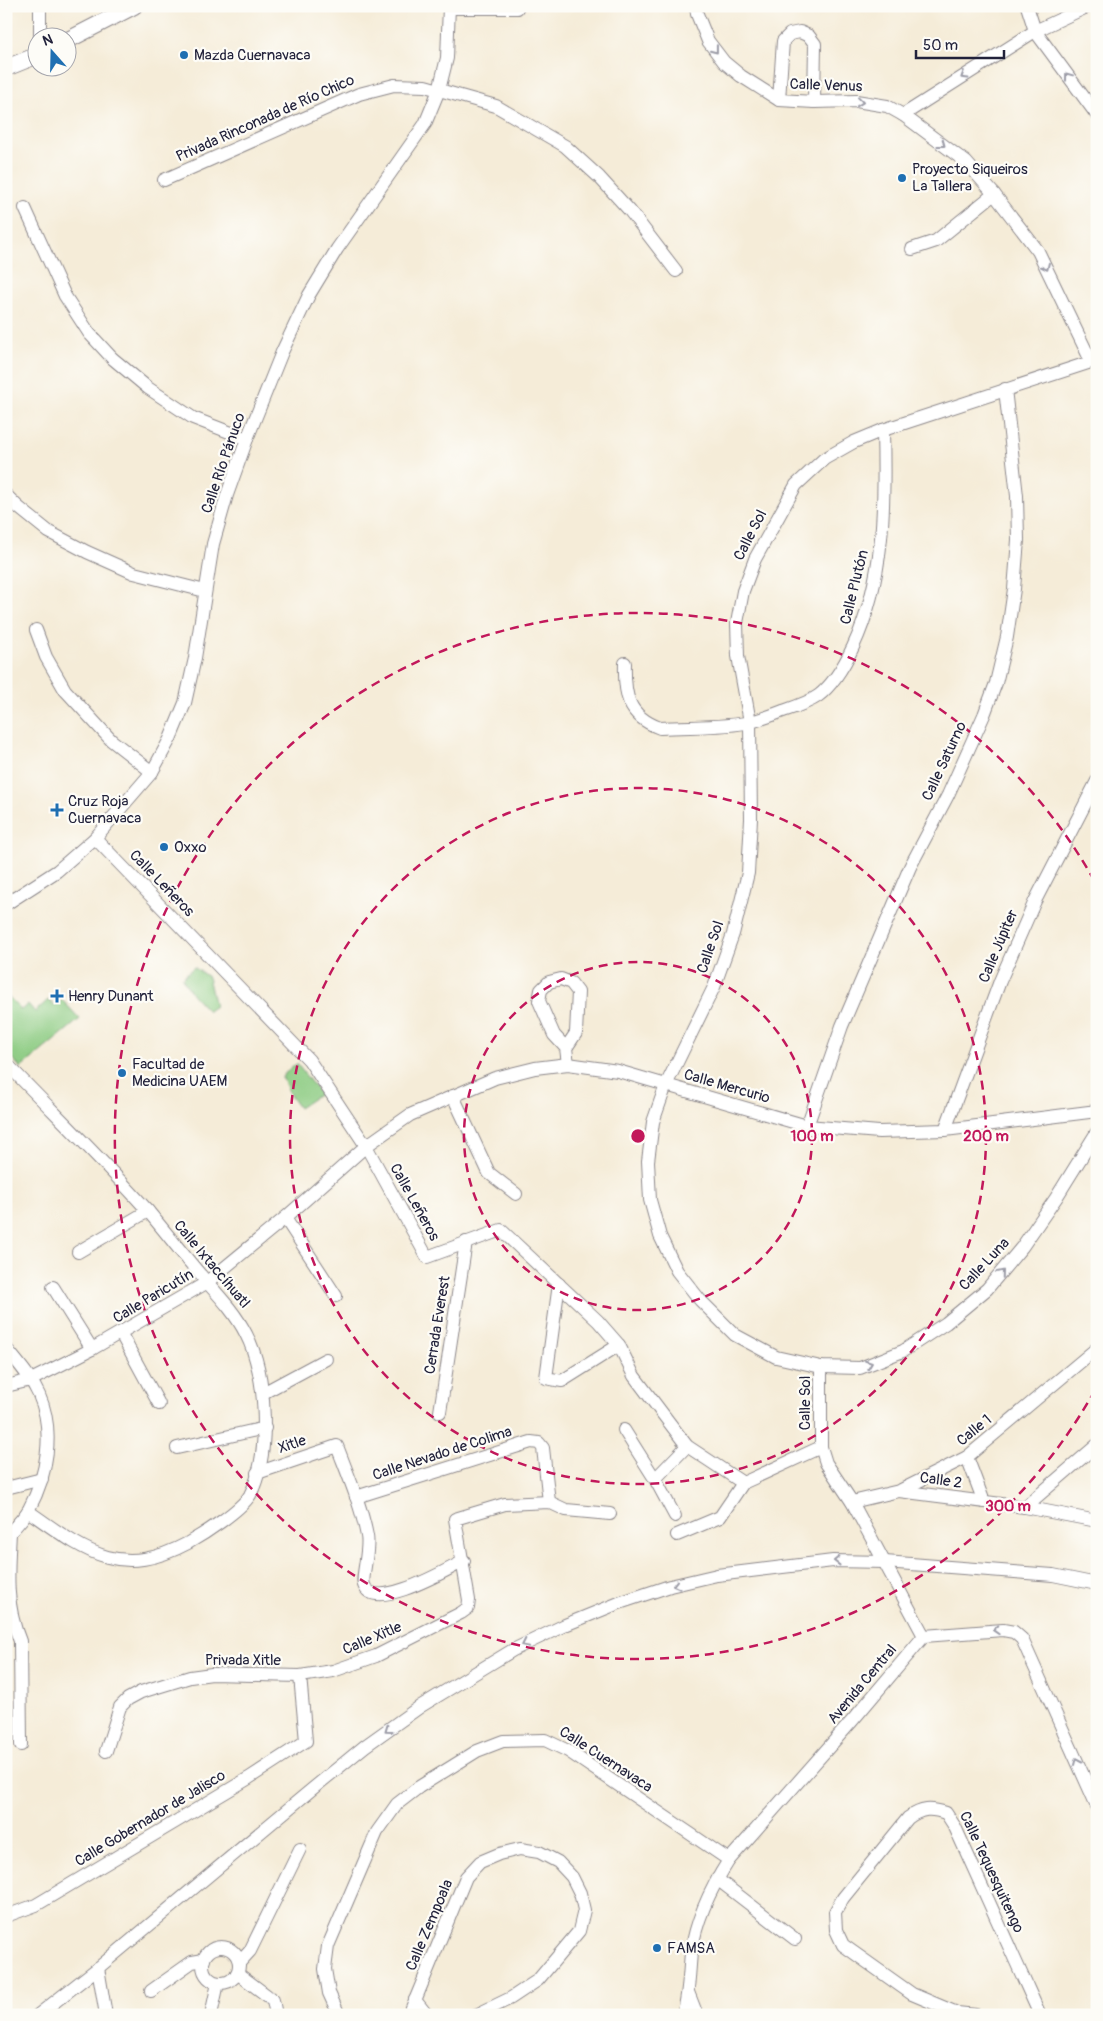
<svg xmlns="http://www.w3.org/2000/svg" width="1103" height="2021" viewBox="0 0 1103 2021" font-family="Pangolin,sans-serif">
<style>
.green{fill:#8bcb81;stroke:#56765e}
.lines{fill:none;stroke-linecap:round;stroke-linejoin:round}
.minor-casing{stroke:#8c878a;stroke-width:14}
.tertiary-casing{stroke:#8c878a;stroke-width:18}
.minor{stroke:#fff;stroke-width:12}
.tertiary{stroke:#fff;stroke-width:16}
.oneway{stroke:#9c9ca7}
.ring{fill:none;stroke:#c2185b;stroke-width:2.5;stroke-dasharray:9 6}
.poi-dot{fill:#1f6fb2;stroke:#fdfcf7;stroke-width:2}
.labels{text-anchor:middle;stroke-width:4.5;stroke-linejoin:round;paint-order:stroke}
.poi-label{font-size:15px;fill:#22223b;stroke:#fdfcf7;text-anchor:start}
.street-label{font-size:15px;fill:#22223b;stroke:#fdfcf7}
.centre{fill:#c2185b;stroke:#fdfcf7;stroke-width:2.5}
.ring-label{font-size:15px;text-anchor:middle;font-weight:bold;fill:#c2185b;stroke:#fdfcf7;stroke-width:4.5;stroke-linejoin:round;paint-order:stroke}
</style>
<rect width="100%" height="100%" fill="#fdfcf7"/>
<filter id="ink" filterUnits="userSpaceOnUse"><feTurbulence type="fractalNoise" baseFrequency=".02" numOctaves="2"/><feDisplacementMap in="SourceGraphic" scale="10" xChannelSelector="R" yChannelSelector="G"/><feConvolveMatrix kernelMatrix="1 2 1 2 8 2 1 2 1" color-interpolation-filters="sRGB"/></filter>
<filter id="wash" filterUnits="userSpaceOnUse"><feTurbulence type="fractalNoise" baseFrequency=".0096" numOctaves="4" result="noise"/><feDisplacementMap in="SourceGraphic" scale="20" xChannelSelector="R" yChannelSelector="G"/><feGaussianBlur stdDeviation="1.12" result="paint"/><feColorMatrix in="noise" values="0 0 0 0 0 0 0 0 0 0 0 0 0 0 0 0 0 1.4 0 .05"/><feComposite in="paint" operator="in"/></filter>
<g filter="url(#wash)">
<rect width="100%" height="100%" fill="#f5ecd8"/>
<g class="green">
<polygon points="194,967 208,977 215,1006 208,1011 193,995 182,978"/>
<polygon points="6,994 21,1010 28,1004 35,1012 48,1000 54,1005 61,999 80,1019 21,1068 6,1052"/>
<polygon points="297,1064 320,1094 299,1108 291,1097 282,1077 291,1067"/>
</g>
</g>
<g filter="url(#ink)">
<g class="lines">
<defs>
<g id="minor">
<polyline points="696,6 697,14 708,41 724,62 741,76 779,100 814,102 856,101 887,106 903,115 966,162 994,194 1038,251 1091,361"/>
<polyline points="1027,6 1035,31 1097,115"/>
<polyline points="449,8 517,8 518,6"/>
<polyline points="40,38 40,6"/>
<polyline points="779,100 783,41 790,34 800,32 809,36 815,44 814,102"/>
<polyline points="903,115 1035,31 1089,6"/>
<polyline points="164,180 359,94 394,85 425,86 496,106 565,146 599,177 630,211 676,271"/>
<polyline points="25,208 65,296 89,333 112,358 148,388 193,418 247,439"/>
<polyline points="912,249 936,241 994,194"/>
<polyline points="1097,360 883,430 854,442 824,459 796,485 755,559 743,591 737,623 738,656 750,722 751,819 748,873 733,934 714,987 666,1085 653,1122 648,1161 650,1200 660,1236 677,1271 700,1300 735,1335 776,1357 821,1367 860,1368 903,1351 946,1323 987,1289 1022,1247 1056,1198 1097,1132"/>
<polyline points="6,495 18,507 49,532 87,552 134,573 205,591"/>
<polyline points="36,630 46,657 65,690 111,740 152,772"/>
<path d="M625 663C624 694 627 716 660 728 689 726 722 728 751 722 762 719 773 715 783 711 795 707 808 703 818 696 834 684 845 664 853 647 885 579 885 504 883 430"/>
<polyline points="95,838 309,1060 366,1146 427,1257 501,1230 598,1321 619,1345 634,1376 687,1446 743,1483 821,1447"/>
<polyline points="6,904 57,871 95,838 152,772 170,739 185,703 195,658 213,544 227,495 247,439 282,352 309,295 337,249 425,124 439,90 447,58 449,6"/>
<polyline points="566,1048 576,1033 578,992 571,983 561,979 549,982 541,990 539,1001 554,1035 566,1048 568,1064"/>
<path d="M6 1063C53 1112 103 1160 148 1211 163 1229 178 1248 193 1266 211 1288 233 1308 246 1334 267 1374 271 1454 250 1495 241 1510 204 1534 188 1543 119 1580 85 1551 28 1511"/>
<polyline points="453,1096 489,1173 516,1194"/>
<polyline points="807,1126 842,1026 910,867 948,795 984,715 996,683 1007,637 1014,589 1018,540 1017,496 1005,389"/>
<polyline points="945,1130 1000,981 1035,901 1097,781"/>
<polyline points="285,1218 336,1296"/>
<polyline points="78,1252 148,1211"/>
<polyline points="559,1284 546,1378 562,1381 619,1345"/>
<polyline points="53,1287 92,1349"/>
<polyline points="121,1334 159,1404"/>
<path d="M6 1348C18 1363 31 1377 39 1395 55 1431 47 1476 29 1509 24 1518 16 1525 10 1533L6 1534"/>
<polyline points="821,1367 821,1447 826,1463 852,1502 924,1636"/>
<polyline points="6,1386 31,1380 92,1349 206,1283 285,1218 366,1146 410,1115 495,1078 535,1068 568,1064 618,1071 807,1126 879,1132 945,1130 1097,1111"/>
<polyline points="263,1393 326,1359"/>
<polyline points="440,1412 466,1242"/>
<polyline points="624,1430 655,1479 675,1516"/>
<polyline points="177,1448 265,1428"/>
<polyline points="967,1457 984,1502"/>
<path d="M257 1473 337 1446C348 1475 361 1505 367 1536 370 1550 361 1578 364 1585 374 1613 448 1569 464 1561"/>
<polyline points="655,1479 687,1446"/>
<polyline points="6,1488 42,1479"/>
<polyline points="899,1491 1025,1507 1097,1521"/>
<polyline points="356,1497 531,1442 539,1443 543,1448 549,1502"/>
<polyline points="852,1502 899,1491 967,1457 1097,1348"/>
<polyline points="1025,1507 1097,1445"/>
<path d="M10 1533C8 1570 5 1606 20 1641L21 1745"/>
<polyline points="677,1535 720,1517 743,1483"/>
<polyline points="106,1751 120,1707 128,1699 141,1692 190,1677 212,1674 300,1676 333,1671 376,1656 461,1613 468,1608 469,1600 455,1519 505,1504 549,1502 566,1510 610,1514"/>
<polyline points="717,1879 795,1939"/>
<polyline points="6,1916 36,1905 249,1778 306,1741 300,1676"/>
<circle cx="221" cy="1965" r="18"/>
<polyline points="239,1963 250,1951 300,1849"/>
<polyline points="98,1968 106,2015"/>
<polyline points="237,1973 273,2000 276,2015"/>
<polyline points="151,1991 192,1962 204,1960"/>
<polyline points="688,1992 697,2015"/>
<polyline points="415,2000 427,2015"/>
<polyline points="38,2015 98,1968 311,1790 365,1746 421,1706 513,1650 565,1625 619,1603 670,1586 717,1575 833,1561 885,1562 1053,1575 1097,1584"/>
<polyline points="211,2015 218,1983"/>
<polyline points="339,2015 329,1993 325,1969 328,1946 377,1832 397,1804 419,1787 477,1751 503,1741 545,1740 568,1751 729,1860"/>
<polyline points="409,2015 466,1877 480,1862 499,1854 520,1849 539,1852 558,1862 572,1877 580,1893 584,1910 579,1931 538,1980 511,1998 476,2015"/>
<path d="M683 2015C689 1994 689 1974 691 1953 696 1919 711 1888 729 1860L852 1721 924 1636 1003 1630 1014 1632 1022 1639 1097 1806"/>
<path d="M976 2015 957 2013 912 1994 843 1945 836 1930 835 1912 843 1898 908 1818C922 1808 931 1808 946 1813L955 1827 1040 2015"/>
</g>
<g id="tertiary">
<polyline points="68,40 134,6"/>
<polyline points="6,68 38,55"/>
</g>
</defs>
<use href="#minor" class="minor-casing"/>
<use href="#tertiary" class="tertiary-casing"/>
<use href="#minor" class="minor"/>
<use href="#tertiary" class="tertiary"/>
</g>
<defs><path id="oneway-chevron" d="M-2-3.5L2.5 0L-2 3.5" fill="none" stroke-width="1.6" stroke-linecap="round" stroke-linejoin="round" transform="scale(1.25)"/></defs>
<g class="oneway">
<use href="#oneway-chevron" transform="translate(715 50) rotate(52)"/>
<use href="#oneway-chevron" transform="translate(964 76) rotate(148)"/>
<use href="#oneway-chevron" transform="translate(1068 76) rotate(-127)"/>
<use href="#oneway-chevron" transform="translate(860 102) rotate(7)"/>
<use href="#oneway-chevron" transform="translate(942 144) rotate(37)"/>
<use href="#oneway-chevron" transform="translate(1046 267) rotate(65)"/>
<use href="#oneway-chevron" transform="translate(1001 1273) rotate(-50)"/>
<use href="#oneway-chevron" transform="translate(869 1364) rotate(-21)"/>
<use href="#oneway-chevron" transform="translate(837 1561) rotate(179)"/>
<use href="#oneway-chevron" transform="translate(676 1585) rotate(166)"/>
<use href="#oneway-chevron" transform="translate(996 1630) rotate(177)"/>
<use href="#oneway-chevron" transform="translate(525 1644) rotate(154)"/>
<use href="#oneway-chevron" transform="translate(388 1730) rotate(144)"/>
<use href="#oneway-chevron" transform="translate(1077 1761) rotate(-114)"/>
</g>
</g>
<g class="ring">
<circle cx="638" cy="1136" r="174"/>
<circle cx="638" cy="1136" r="348"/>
<path d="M1095 1390A523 523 0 1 1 1095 882"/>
</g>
<g class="poi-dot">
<circle cx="184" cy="55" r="5"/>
<circle cx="902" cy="178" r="5"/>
<path d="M54.5 802.5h5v5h5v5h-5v5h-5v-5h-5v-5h5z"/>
<circle cx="164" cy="847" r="5"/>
<path d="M54.5 988.5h5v5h5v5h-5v5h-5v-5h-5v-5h5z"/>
<circle cx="122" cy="1073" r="5"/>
<circle cx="657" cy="1948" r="5"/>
</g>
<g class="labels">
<g class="poi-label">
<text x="194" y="60">Mazda Cuernavaca</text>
<text x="912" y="174">Proyecto Siqueiros<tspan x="912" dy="17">La Tallera</tspan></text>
<text x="68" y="806">Cruz Roja<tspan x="68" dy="17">Cuernavaca</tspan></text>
<text x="174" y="852">Oxxo</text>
<text x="68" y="1001">Henry Dunant</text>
<text x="132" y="1069">Facultad de<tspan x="132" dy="17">Medicina UAEM</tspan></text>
<text x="667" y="1953">FAMSA</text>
</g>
<g class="street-label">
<text transform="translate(826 85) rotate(2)" y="5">Calle Venus</text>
<text transform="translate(265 118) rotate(-24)" y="5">Privada Rinconada de Río Chico</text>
<text transform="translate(223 463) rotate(-71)" y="5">Calle Río Pánuco</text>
<text transform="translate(750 535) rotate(-63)" y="5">Calle Sol</text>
<text transform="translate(854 587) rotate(-76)" y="5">Calle Plutón</text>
<text transform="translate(944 761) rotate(-65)" y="5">Calle Saturno</text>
<text transform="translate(162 883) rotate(46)" y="5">Calle Leñeros</text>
<text transform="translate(998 946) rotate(-67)" y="5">Calle Júpiter</text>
<text transform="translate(710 947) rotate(-71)" y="5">Calle Sol</text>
<text transform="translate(727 1086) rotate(16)" y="5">Calle Mercurio</text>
<text transform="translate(415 1202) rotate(61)" y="5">Calle Leñeros</text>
<text transform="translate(212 1264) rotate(50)" y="5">Calle Ixtaccíhuatl</text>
<text transform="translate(984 1264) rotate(-47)" y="5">Calle Luna</text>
<text transform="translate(153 1296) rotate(-31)" y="5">Calle Paricutín</text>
<text transform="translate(437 1325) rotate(-81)" y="5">Cerrada Everest</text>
<text transform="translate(805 1403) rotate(-90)" y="5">Calle Sol</text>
<text transform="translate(974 1430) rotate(-39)" y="5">Calle 1</text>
<text transform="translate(292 1444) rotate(-19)" y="5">Xitle</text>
<text transform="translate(442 1453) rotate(-18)" y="5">Calle Nevado de Colima</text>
<text transform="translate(941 1480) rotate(8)" y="5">Calle 2</text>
<text transform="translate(372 1638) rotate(-23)" y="5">Calle Xitle</text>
<text x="243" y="1665">Privada Xitle</text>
<text transform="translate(862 1684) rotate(-50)" y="5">Avenida Central</text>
<text transform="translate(606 1759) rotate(33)" y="5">Calle Cuernavaca</text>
<text transform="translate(150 1818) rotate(-31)" y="5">Calle Gobernador de Jalisco</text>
<text transform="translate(992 1872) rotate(65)" y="5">Calle Tequesquitengo</text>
<text transform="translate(429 1925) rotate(-67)" y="5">Calle Zempoala</text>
</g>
</g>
<circle cx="638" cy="1136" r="8" class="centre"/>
<g class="ring-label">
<text x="812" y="1141">100 m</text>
<text x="986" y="1141">200 m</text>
<text x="1008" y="1511">300 m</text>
</g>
<rect width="1103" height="2021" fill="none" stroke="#fdfcf7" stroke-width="25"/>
<g transform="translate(52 52) rotate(340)"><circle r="24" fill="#fdfcf7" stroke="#a5a5ac"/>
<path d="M0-4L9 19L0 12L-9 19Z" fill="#1f6fb2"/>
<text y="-8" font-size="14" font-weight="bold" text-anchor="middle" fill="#22223b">N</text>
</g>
<path d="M916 50v8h88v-8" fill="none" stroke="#22223b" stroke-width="2.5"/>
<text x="923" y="50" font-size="15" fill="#22223b" stroke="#fdfcf7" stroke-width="4" paint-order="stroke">50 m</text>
</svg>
